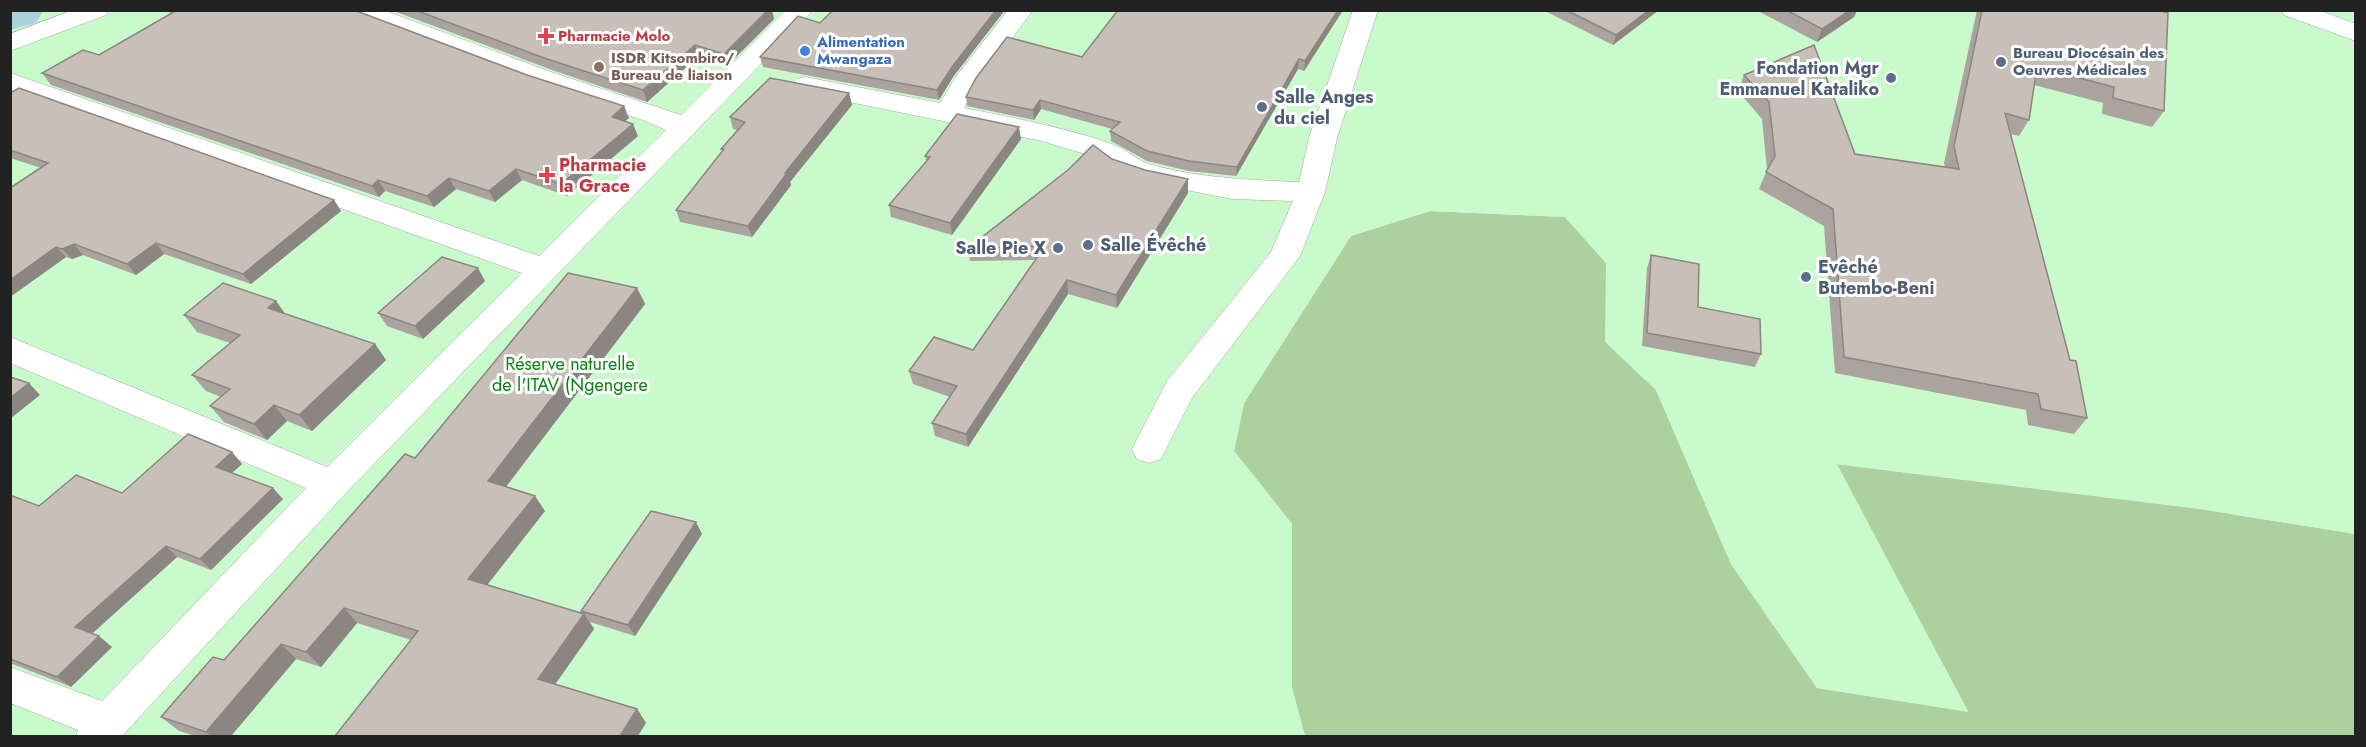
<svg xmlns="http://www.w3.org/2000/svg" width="2366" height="747" viewBox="0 0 2366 747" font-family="Jost,sans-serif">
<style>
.forest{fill:#add19e}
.park{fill:#c8facc}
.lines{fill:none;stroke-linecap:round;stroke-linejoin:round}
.river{fill:#aad3df;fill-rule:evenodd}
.minor-casing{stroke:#a9a9a9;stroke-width:1}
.minor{fill:#fff;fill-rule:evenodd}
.wall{fill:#aba49e}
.shaded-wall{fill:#8b8681}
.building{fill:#c7bfb8;stroke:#8b8681;stroke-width:1.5}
.health-dot{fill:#e0444e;stroke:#fff;stroke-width:2}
.shop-dot{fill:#3f7fe0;stroke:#fff;stroke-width:2}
.service-dot{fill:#5c6f8a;stroke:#fff;stroke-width:2}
.education-dot{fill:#8d6e63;stroke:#fff;stroke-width:2}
.labels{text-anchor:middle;stroke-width:6;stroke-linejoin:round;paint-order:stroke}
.far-health-label{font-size:15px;font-weight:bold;fill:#be3a42;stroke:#fff;text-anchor:start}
.far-shop-label{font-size:15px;font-weight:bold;fill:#366cbe;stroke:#fff;text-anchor:start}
.far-service-label{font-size:15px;font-weight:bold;fill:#4e5e75;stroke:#fff;text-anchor:start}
.far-education-label{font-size:15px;font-weight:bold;fill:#785e54;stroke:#fff;text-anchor:start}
.service-label{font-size:18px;font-weight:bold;fill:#4e5e75;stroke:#fff;text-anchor:start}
.health-label{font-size:18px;font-weight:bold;fill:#be3a42;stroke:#fff;text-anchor:start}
.park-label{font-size:18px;fill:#0c8416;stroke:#fff}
</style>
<rect width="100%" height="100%" fill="#f2efe9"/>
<polygon class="forest" points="1430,211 1565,217 1606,263 1606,342 1656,390 1731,564 1817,688 1968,711 1836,464 2200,509 2355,534 2355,736 1305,736 1292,688 1292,524 1234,451 1244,403 1351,236"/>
<polygon class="park" points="10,11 2355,11 2355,534 2200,509 1837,464 1968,712 1817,688 1731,564 1656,390 1605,342 1606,263 1565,217 1430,211 1351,236 1244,403 1234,451 1292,524 1292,688 1305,736 11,736"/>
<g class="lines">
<polygon class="river" points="10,10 44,10 36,23 10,30"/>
<defs>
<g id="minor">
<polygon points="73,10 109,10 106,15 10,51 10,34"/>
<polygon points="346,10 383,10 551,72 681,115 786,10 813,10 345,494 122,736 76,736 78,730 10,703 10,667 102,701 306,488 10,363 10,337 327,467 522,273 10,90 10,73 539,256 666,130 643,120 533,84 349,15"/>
<path d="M1008 10H1033L976 86 964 108C1014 118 1064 127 1112 144 1126 149 1137 161 1152 165 1200 178 1250 180 1299 182L1309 138 1353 10H1378L1337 138 1325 192 1300 256 1192 398 1161 459 1149 463 1137 459 1132 449 1167 381 1271 252 1293 201 1232 199 1146 182 1113 171 1095 157 1042 141 805 93 796 91 792 85 796 79 805 77 940 103 955 78Z"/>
<polygon points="2281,10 2318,10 2356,24 2356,41 2284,15"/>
</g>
</defs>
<use href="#minor" class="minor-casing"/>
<use href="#minor" class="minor"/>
</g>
<g class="wall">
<polygon points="163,10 354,10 629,118 625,121 638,136 567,196 522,180 495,202 456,189 434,207 385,191 379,197 51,85 42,73 99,55 171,13"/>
<polygon points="391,10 772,10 774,19 728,65 699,56 647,102 552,70"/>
<polygon points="833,10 1005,10 953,77 939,100 763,67 760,57 820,23"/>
<polygon points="1343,10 1304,71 1298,69 1236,176 1189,171 1147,161 1111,141 1110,131 1112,129 1041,109 1034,120 967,106 966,97 1082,57"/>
<polygon points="1543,10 1659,10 1613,45"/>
<polygon points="1756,10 1857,10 1854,17 1817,42"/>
<polygon points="1977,10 2158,10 2164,111 2152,127 2102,114 2103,103 2034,85 2029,120 2019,136 2010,134 2070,360 2087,418 2074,434 2028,425 2026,410 1835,373 1824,226 1759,189 1767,170 1762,119 1738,91 1744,75 1855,154 1945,167 1944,163"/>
<polygon points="10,93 334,200 341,211 251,284 164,254 136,275 83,255 72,259 66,257 10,297 10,188 41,168 10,158"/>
<polygon points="849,93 852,105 790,182 791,185 752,237 680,222 676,210 722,152 721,149 737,130 733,129 730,117"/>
<polygon points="1021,139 952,235 891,217 889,205 926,161 925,156"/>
<polygon points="1112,159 1188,193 1117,308 1068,294 968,447 935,436 932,423 950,397 913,384 909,371 973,350 1035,260 970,261 968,248"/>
<polygon points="1651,255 1698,307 1761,354 1755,367 1642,346 1647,268"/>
<polygon points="485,281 423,339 387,326 378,313"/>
<polygon points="637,288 645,304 506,486 545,511 487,585 583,614 581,611 702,534 635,636 590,622 594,629 555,684 637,709 646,723 411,640 357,623 321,667 296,659 231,736 196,736 179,731 161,717 224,660 415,458"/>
<polygon points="276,301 285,314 375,344 386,360 312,431 287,421 267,440 224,422 210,406 221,397 206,391 192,375 230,343 197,332 184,315"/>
<polygon points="232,452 242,464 232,473 283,499 211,570 177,557 92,634 112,647 71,687 10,663 10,495 39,506 122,493"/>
</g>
<g class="shaded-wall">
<polygon points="768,10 772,10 774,19 728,65 724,54"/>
<polygon points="996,10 1005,10 953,77 939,100 937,90 952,67"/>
<polygon points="1338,10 1343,10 1304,71 1305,61"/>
<polygon points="1649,10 1659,10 1613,45 1616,35"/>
<polygon points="1850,10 1857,10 1854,17 1817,42 1822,29"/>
<polygon points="695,45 699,56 647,102 643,90"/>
<polygon points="1299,59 1298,69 1236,176 1237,167"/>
<polygon points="849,93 852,105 790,182 791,185 752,237 748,226 785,173"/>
<polygon points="1040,100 1041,109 1034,120 1033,110"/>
<polygon points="624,106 629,118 617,128 612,117"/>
<polygon points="633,124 638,136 567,196 561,184"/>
<polygon points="1019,127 1021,139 952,235 950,223"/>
<polygon points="516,169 522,180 495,202 489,191"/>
<polygon points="449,178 456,189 434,207 427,196"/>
<polygon points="1188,179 1188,193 1117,308 1116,295"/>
<polygon points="378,180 385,191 379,197 372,186"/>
<polygon points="334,200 341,211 251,284 243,274"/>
<polygon points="156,243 164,254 136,275 127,264"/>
<polygon points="74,244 83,255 72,259 62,249"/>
<polygon points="56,247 66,257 10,297 10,280"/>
<polygon points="478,268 485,281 423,339 415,326"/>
<polygon points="1067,280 1068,294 968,447 966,434"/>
<polygon points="637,288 645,304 499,496 488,481"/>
<polygon points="276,301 288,318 268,308"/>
<polygon points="375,344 386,360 312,431 299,415"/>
<polygon points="29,383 40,395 10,419 10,398"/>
<polygon points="274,405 287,421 267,440 254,424"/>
<polygon points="232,452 242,464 226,478 216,467"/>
<polygon points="273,488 283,499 211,570 200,559"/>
<polygon points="535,496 545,511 480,594 468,579"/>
<polygon points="696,522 702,534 635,636 628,625"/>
<polygon points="166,546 177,557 88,637 75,627"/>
<polygon points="344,608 357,623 321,667 306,652"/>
<polygon points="584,614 594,629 549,693 538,679"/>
<polygon points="99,636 112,647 71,687 57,677"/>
<polygon points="281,644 296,659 231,736 211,736 206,732"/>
<polygon points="637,709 646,723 638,736 620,736"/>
</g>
<g class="building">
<polygon points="177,10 354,10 527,75 624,106 612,117 633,124 561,184 516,169 489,191 449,178 427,196 378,180 372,186 42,73 83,50 99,55"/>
<polygon points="415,10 768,10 724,54 695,45 643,90 547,59"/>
<polygon points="833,10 996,10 952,67 937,90 760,57 798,16 820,23"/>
<polygon points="1118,10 1338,10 1305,61 1299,59 1237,167 1189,161 1147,151 1110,131 1120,122 1040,100 1033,110 966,97 976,78 1007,37 1082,57"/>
<polygon points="1566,10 1649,10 1616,35"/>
<polygon points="1786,10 1850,10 1822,29"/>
<polygon points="1982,10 2158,10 2168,13 2164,111 2113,98 2114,87 2037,67 2029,120 2005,113 2070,360 2076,361 2087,418 2041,409 2038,394 1844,357 1833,209 1766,172 1775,156 1769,102 1744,75 1814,45 1855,154 1959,169 1954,146"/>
<polygon points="770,78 849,93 785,173 787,173 748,226 676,210 724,149 721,149 745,122 730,117"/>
<polygon points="19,88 334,200 243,274 156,243 127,264 74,244 62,249 56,247 10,280 10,188 48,163 10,150 10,93"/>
<polygon points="957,114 1019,127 950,223 889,205 930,157 925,156"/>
<polygon points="1093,145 1112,159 1145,170 1188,179 1116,295 1067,280 966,434 932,423 957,386 909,371 934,337 973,350 1045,246 968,248 1068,170"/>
<polygon points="1651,255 1699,264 1698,307 1760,319 1761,354 1647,333"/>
<polygon points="442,257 478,268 415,326 378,313"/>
<polygon points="568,273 637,288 488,481 535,496 468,579 584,614 538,679 637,709 620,736 335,736 418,631 344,608 306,652 281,644 206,732 161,717 213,657 224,660 405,454 415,458"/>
<polygon points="223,283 276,301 268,308 375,344 299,415 274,405 254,424 210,406 230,389 192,375 240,335 184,315"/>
<polygon points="10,377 29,383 10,398"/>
<polygon points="188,434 232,452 216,467 273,488 200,559 166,546 75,627 99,636 57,677 10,659 10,495 39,506 76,475 122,493"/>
<polygon points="651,511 696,522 628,625 581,611"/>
</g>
<g class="health-dot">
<path d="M543 27h6v6h6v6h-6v6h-6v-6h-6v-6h6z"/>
<path d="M544 166h6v6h6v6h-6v6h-6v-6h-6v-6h6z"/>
</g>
<circle class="shop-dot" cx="805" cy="51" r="6"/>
<g class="service-dot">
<circle cx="2001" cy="62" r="6"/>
<circle cx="1891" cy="78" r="6"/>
<circle cx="1262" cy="107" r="6"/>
<circle cx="1088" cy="245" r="6"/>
<circle cx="1058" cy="248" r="6"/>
<circle cx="1806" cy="277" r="6"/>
</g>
<circle class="education-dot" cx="599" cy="67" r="6"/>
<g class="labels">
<g class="far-health-label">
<text x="558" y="41">Pharmacie Molo</text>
</g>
<g class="far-shop-label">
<text x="817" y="47">Alimentation<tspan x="817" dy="17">Mwangaza</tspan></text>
</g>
<g class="far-service-label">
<text x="2013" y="58">Bureau Diocésain des<tspan x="2013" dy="17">Oeuvres Médicales</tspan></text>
</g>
<g class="far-education-label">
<text x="611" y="63">ISDR Kitsombiro/<tspan x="611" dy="17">Bureau de liaison</tspan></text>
</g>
<g class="service-label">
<text x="1879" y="74" text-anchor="end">Fondation Mgr<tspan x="1879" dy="21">Emmanuel Kataliko</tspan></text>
<text x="1274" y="103">Salle Anges<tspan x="1274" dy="21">du ciel</tspan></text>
<text x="1100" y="251">Salle Évêché</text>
<text x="1046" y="254" text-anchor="end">Salle Pie X</text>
<text x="1818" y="273">Evêché<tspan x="1818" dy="21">Butembo-Beni</tspan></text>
</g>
<g class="health-label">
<text x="559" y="171">Pharmacie<tspan x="559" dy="21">la Grace</tspan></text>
</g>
<g class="park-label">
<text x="570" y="370">Réserve naturelle<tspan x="570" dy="21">de l'ITAV (Ngengere</tspan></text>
</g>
</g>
<rect width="2366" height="747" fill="none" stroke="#222222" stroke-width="24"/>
</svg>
